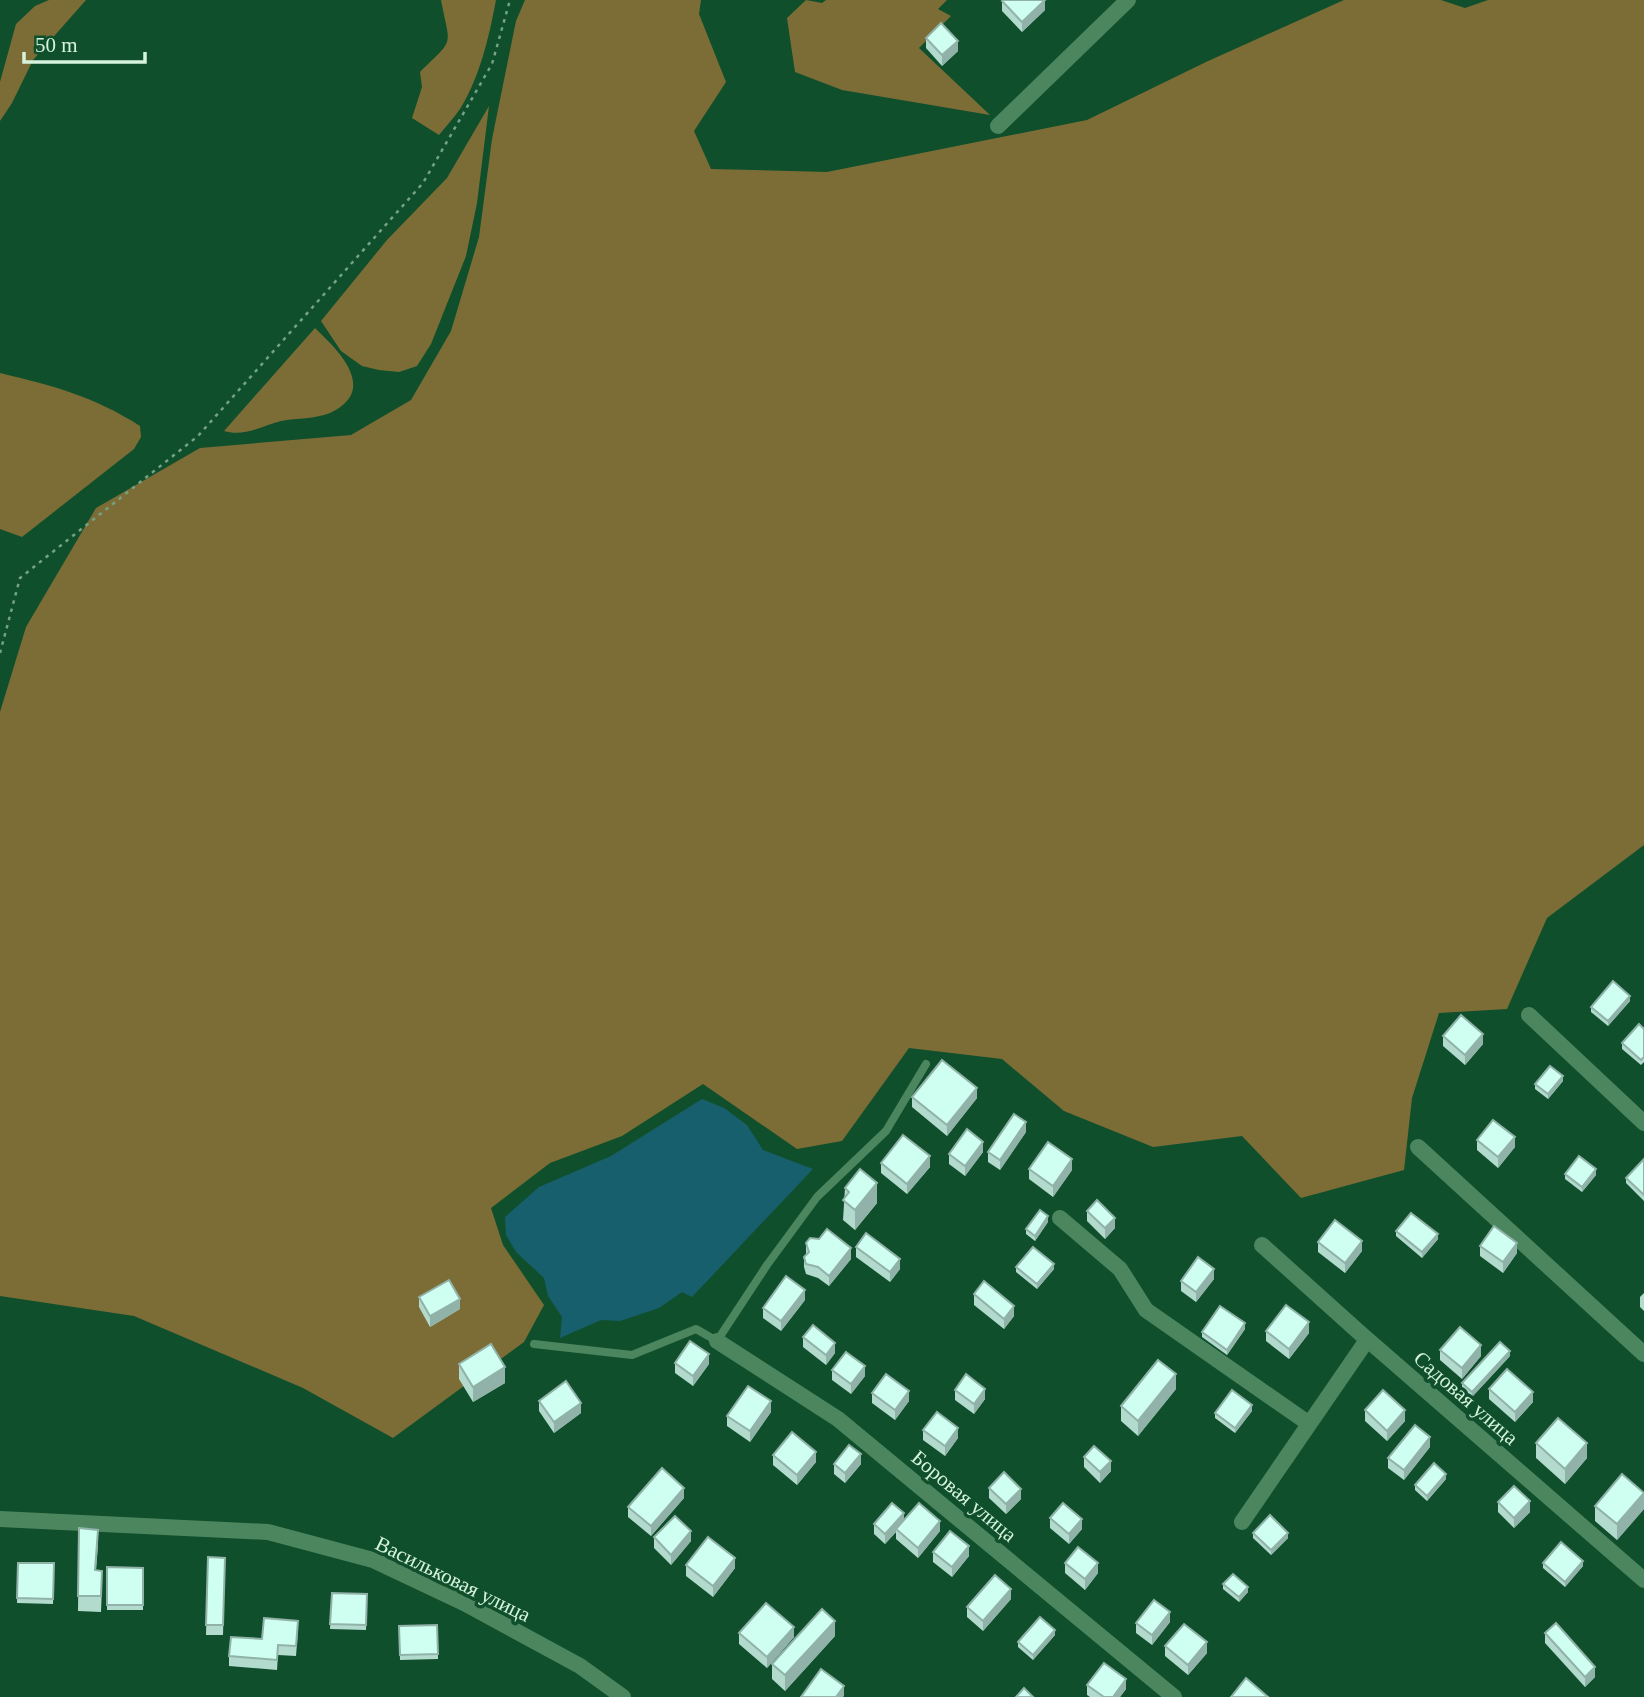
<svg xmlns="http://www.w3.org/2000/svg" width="1644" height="1697" viewBox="0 0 1644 1697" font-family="'Times New Roman',serif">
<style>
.green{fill:#7c6d37}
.water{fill:#175f6d}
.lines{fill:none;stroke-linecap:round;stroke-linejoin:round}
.path{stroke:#74a286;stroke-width:2.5;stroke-dasharray:3.5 5;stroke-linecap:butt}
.service{stroke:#4c865f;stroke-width:8}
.minor{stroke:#4c865f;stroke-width:16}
.wall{fill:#b2dbce}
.shaded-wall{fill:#91b2a8}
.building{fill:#cffff0;stroke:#91b2a8;stroke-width:2}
.labels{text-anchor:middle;stroke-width:7;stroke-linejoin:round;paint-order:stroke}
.street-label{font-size:21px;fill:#d5f3dd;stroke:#104f2c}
</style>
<rect width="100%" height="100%" fill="#104f2c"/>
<g class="green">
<polygon points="49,0 86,0 33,60 12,103 0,121 0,82 16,24 35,6"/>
<path d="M441 0H496C489 37 480 77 460 109 454 118 446 126 439 135L412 118 422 87 420 72C456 37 450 48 441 0Z"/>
<polygon points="525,0 701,0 699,14 726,82 694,131 711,169 827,172 1087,120 1206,62 1344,0 1441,0 1465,8 1488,0 1644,0 1644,845 1547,918 1507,1009 1439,1013 1412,1098 1404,1170 1301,1198 1242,1136 1153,1147 1064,1111 1002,1059 909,1048 842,1141 797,1149 703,1084 622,1136 550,1163 491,1208 503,1245 544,1305 524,1342 393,1438 303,1388 134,1316 0,1296 0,712 26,627 96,508 200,448 351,435 411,400 451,331 479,237 492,139 516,21"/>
<polygon points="806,0 822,3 826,0 947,0 938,9 951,16 919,48 990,115 842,90 795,72 787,18"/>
<polygon points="489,106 477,203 466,256 431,344 417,366 399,372 379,370 362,366 341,351 321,321 387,240 447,178"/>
<path d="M315 328C339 351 379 390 330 413 315 419 297 418 281 421 262 426 244 437 224 431Z"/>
<path d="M0 373C54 386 93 396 140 426L141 437 134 449 22 537 0 529Z"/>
</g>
<polygon class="water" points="702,1099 724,1108 747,1125 763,1150 813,1169 692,1297 682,1292 659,1308 620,1321 601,1320 560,1338 562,1317 548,1296 544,1278 516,1252 506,1235 505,1217 539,1187 611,1156"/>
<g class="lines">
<polyline class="path" points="0,653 20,578 198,436 423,183 492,64 510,0"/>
<polyline class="service" points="534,1344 632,1355 696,1329 717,1341 767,1265 817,1197 886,1131 926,1064"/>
<g class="minor">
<polyline points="998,126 1128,0"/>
<polyline points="1529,1015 1644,1123"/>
<polyline points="1418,1147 1644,1354"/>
<polyline points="1060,1218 1120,1269 1146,1310 1308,1423"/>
<polyline points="1262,1245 1361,1334 1644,1580"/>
<polyline points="717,1341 838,1419 1174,1697"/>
<polyline points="0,1519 268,1532 373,1560 464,1603 580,1666 623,1697"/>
<polyline points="1242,1522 1367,1340"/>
</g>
</g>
<g class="wall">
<polygon points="1002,1 1045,10 1022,32 1002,11"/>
<polygon points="926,38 958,51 942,66 926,48"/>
<polygon points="1630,1001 1608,1026 1591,1012 1591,1007"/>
<polygon points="1644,1029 1644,1062 1641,1065 1622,1049 1622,1043"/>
<polygon points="1443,1036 1483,1044 1465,1065 1443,1046"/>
<polygon points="1563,1081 1548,1099 1535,1089 1535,1084"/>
<polygon points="912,1097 977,1098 947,1136 912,1107"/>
<polygon points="1026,1132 1000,1170 988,1162 988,1152"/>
<polygon points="1477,1140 1515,1147 1498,1168 1477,1150"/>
<polygon points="983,1152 965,1176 949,1164 949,1154"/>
<polygon points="1644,1159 1644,1201 1626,1183 1626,1178"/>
<polygon points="881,1163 930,1167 907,1194 881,1173"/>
<polygon points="1029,1169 1072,1170 1053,1197 1029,1179"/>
<polygon points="1565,1174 1596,1175 1582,1192 1565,1179"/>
<polygon points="845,1188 877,1203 855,1230 843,1220"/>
<polygon points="1087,1211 1115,1228 1105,1239 1087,1221"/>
<polygon points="1048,1222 1035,1241 1026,1234 1026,1229"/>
<polygon points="1396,1231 1438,1239 1422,1258 1396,1236"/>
<polygon points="1318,1242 1362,1251 1345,1273 1318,1252"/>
<polygon points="806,1243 851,1259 829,1286 818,1278 806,1274 804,1267 804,1257 806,1254"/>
<polygon points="1480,1246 1517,1253 1503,1273 1480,1256"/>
<polygon points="856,1247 900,1269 890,1282 856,1257"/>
<polygon points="1016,1267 1054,1269 1037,1289 1016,1272"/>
<polygon points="1214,1279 1196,1302 1181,1291 1181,1281"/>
<polygon points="1644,1293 1644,1311 1640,1307 1640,1297"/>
<polygon points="974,1294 1014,1316 1004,1329 974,1305"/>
<polygon points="419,1297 460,1309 430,1327 419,1307"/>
<polygon points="805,1300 781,1331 763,1318 763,1308"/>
<polygon points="1245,1329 1227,1355 1202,1337 1202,1332"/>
<polygon points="1266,1331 1309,1333 1289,1359 1266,1341"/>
<polygon points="803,1337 835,1353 826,1365 803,1347"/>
<polygon points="1440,1350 1481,1356 1462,1379 1440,1360"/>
<polygon points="1510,1356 1472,1397 1462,1388 1462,1383"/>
<polygon points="675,1363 709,1364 693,1386 675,1373"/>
<polygon points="459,1364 505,1383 473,1402 459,1379"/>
<polygon points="832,1370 865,1376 851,1394 832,1380"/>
<polygon points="1176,1389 1138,1436 1121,1421 1121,1406"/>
<polygon points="1489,1389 1533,1402 1515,1422 1489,1399"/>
<polygon points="955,1390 985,1399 974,1414 955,1400"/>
<polygon points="872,1393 909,1401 895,1420 872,1403"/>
<polygon points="539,1401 581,1413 554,1433 539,1411"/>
<polygon points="1365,1410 1405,1421 1387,1441 1365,1421"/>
<polygon points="1252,1411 1235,1433 1215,1418 1215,1413"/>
<polygon points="771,1412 750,1442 727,1426 727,1416"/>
<polygon points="923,1430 958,1438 945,1456 923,1440"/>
<polygon points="1536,1443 1587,1458 1565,1484 1536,1458"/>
<polygon points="1430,1447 1404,1480 1388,1468 1388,1458"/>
<polygon points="773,1455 816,1462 797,1485 773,1465"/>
<polygon points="1084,1457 1111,1471 1100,1483 1084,1467"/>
<polygon points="834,1464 861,1464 845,1483 834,1474"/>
<polygon points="1446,1479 1427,1501 1415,1490 1415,1485"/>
<polygon points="989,1488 1021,1499 1006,1514 989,1498"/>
<polygon points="684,1498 651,1536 628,1517 628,1507"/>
<polygon points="1498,1502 1530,1512 1514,1528 1498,1512"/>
<polygon points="1595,1506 1644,1509 1617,1540 1595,1521"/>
<polygon points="1050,1518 1082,1529 1069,1544 1050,1528"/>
<polygon points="904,1520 940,1531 918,1558 896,1539 896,1532 885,1544 874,1534 874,1524"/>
<polygon points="79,1528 98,1545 96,1570 102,1586 101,1612 78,1611"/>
<polygon points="1253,1533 1288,1538 1271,1555 1253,1538"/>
<polygon points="654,1537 691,1541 671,1565 654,1548"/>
<polygon points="933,1552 969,1556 952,1577 933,1562"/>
<polygon points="208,1557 225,1558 223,1635 206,1635"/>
<polygon points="18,1563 54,1563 53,1604 17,1603"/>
<polygon points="1065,1563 1098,1573 1085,1590 1065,1573"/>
<polygon points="1543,1563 1583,1566 1565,1587 1543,1568"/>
<polygon points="686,1565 735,1568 713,1597 686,1576"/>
<polygon points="107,1567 143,1568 143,1610 107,1610"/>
<polygon points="1223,1584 1248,1592 1239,1602 1223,1589"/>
<polygon points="332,1593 367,1594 366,1630 330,1629"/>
<polygon points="1011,1599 983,1631 967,1617 967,1607"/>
<polygon points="1170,1622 1152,1645 1136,1633 1136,1623"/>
<polygon points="437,1625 438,1659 400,1660 399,1626"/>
<polygon points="298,1631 296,1656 278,1655 277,1670 229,1666 229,1656 262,1639"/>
<polygon points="739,1633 794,1637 767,1668 739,1644"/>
<polygon points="1545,1633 1595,1677 1585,1687 1545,1643"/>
<polygon points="1055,1635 1033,1660 1018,1647 1018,1642"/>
<polygon points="835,1636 785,1691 772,1679 772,1664"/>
<polygon points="1165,1646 1207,1653 1188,1675 1165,1656"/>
<polygon points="1087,1685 1126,1689 1120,1697 1090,1697 1087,1695"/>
</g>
<g class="shaded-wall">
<polygon points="1045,0 1045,10 1022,32 1022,22"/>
<polygon points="958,41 958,51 942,66 942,55"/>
<polygon points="1630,996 1630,1001 1608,1026 1608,1021"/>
<polygon points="1483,1034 1483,1044 1465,1065 1465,1055"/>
<polygon points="1563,1076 1563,1081 1548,1099 1548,1094"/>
<polygon points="977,1088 977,1098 947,1136 947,1125"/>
<polygon points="1026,1122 1026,1132 1000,1170 1000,1160"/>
<polygon points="1515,1137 1515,1147 1498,1168 1498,1157"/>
<polygon points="983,1142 983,1152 965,1176 965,1166"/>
<polygon points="930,1156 930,1167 907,1194 907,1184"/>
<polygon points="1072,1159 1072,1170 1053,1197 1053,1186"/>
<polygon points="1596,1169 1596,1175 1582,1192 1582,1187"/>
<polygon points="877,1183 877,1203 855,1230 855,1210"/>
<polygon points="1048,1216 1048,1222 1035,1241 1035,1236"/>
<polygon points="1115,1218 1115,1228 1105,1239 1105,1228"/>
<polygon points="1438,1234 1438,1239 1422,1258 1422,1252"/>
<polygon points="1362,1241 1362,1251 1345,1273 1345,1263"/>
<polygon points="1517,1243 1517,1253 1503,1273 1503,1262"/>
<polygon points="851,1248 851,1259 829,1286 829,1276"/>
<polygon points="900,1259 900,1269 890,1282 890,1272"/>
<polygon points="1054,1264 1054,1269 1037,1289 1037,1284"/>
<polygon points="1214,1269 1214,1279 1196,1302 1196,1292"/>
<polygon points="805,1290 805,1300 781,1331 781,1321"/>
<polygon points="460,1299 460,1309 430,1327 430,1316"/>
<polygon points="1014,1306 1014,1316 1004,1329 1004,1319"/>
<polygon points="1309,1322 1309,1333 1289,1359 1289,1349"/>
<polygon points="1245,1323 1245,1329 1227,1355 1227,1350"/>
<polygon points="835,1343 835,1353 826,1365 826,1355"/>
<polygon points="1481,1345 1481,1356 1462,1379 1462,1368"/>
<polygon points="1510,1351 1510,1356 1472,1397 1472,1392"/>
<polygon points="709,1354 709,1364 693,1386 693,1376"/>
<polygon points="865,1366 865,1376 851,1394 851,1384"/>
<polygon points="505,1367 505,1383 473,1402 473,1387"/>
<polygon points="1176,1374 1176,1389 1138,1436 1138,1421"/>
<polygon points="985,1389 985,1399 974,1414 974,1404"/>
<polygon points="909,1391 909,1401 895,1420 895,1410"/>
<polygon points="1533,1392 1533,1402 1515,1422 1515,1412"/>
<polygon points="771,1401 771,1412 750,1442 750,1431"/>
<polygon points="581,1403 581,1413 554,1433 554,1422"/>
<polygon points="1252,1405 1252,1411 1235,1433 1235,1428"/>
<polygon points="1405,1410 1405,1421 1387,1441 1387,1431"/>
<polygon points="958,1428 958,1438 945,1456 945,1446"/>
<polygon points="1430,1437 1430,1447 1404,1480 1404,1470"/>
<polygon points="1587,1443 1587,1458 1565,1484 1565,1469"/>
<polygon points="816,1452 816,1462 797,1485 797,1475"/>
<polygon points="861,1454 861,1464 845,1483 845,1473"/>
<polygon points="1111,1461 1111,1471 1100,1483 1100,1472"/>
<polygon points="1446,1474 1446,1479 1427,1501 1427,1496"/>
<polygon points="684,1488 684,1498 651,1536 651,1526"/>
<polygon points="1021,1489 1021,1499 1006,1514 1006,1504"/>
<polygon points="1644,1493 1644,1509 1617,1540 1617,1524"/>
<polygon points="1530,1501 1530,1512 1514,1528 1514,1518"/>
<polygon points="904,1513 904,1523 896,1529 896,1532 885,1544 885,1534"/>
<polygon points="1082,1519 1082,1529 1069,1544 1069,1534"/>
<polygon points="940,1521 940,1531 918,1558 918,1548"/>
<polygon points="691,1531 691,1541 671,1565 671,1555"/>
<polygon points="1288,1533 1288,1538 1271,1555 1271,1550"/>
<polygon points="969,1546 969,1556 952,1577 952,1567"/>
<polygon points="735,1558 735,1568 713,1597 713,1586"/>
<polygon points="1583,1561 1583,1566 1565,1587 1565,1582"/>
<polygon points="1098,1563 1098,1573 1085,1590 1085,1579"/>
<polygon points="1248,1587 1248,1592 1239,1602 1239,1597"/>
<polygon points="1011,1589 1011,1599 983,1631 983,1621"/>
<polygon points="1170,1612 1170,1622 1152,1645 1152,1635"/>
<polygon points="835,1621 835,1636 785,1691 785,1675"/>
<polygon points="794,1627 794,1637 767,1668 767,1657"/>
<polygon points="1055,1630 1055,1635 1033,1660 1033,1655"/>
<polygon points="1207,1642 1207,1653 1188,1675 1188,1665"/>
<polygon points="1595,1667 1595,1677 1585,1687 1585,1677"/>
<polygon points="1126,1679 1126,1689 1120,1697 1113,1697"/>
<polygon points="844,1686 844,1696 843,1697 836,1697"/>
</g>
<g class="building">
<polygon points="1003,0 1045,0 1022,22 1002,1"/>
<polygon points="941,23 958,41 942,55 926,38"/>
<polygon points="1613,981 1630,996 1608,1021 1591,1007"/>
<polygon points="1461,1015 1483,1034 1465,1055 1443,1036"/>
<polygon points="1639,1024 1644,1029 1644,1057 1641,1060 1622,1043"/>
<polygon points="942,1060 977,1088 947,1125 912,1097"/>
<polygon points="1550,1066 1563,1076 1548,1094 1535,1084"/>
<polygon points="1014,1114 1026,1122 1000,1160 988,1152"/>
<polygon points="1493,1120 1515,1137 1498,1157 1477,1140"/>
<polygon points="967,1129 983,1142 965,1166 949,1154"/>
<polygon points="903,1135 930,1156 907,1184 881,1163"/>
<polygon points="1048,1142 1072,1159 1053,1186 1029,1169"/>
<polygon points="1579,1156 1596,1169 1582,1187 1565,1174"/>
<polygon points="1644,1159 1644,1195 1626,1178"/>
<polygon points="860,1169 877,1183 855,1210 843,1200 849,1192 845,1188"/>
<polygon points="1097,1200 1115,1218 1105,1228 1087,1211"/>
<polygon points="1040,1210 1048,1216 1035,1236 1026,1229"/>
<polygon points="1411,1213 1438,1234 1422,1252 1396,1231"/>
<polygon points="1335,1220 1362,1241 1345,1263 1318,1242"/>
<polygon points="1494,1226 1517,1243 1503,1262 1480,1246"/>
<polygon points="827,1229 851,1248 829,1276 818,1267 806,1264 804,1257 809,1252 806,1243 810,1238 819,1239"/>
<polygon points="866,1233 900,1259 890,1272 856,1247"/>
<polygon points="1033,1247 1054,1264 1037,1284 1016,1267"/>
<polygon points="1198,1257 1214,1269 1196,1292 1181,1281"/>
<polygon points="786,1276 805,1290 781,1321 763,1308"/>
<polygon points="449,1280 460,1299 430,1316 419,1297"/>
<polygon points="984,1281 1014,1306 1004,1319 974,1294"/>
<polygon points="1286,1305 1309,1322 1289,1349 1266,1331"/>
<polygon points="1220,1306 1245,1323 1227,1350 1202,1332"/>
<polygon points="813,1325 835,1343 826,1355 803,1337"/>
<polygon points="1460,1327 1481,1345 1462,1368 1440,1350"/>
<polygon points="690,1341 709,1354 693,1376 675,1363"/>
<polygon points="1500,1342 1510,1351 1472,1392 1462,1383"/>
<polygon points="491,1344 505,1367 473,1387 459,1364"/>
<polygon points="846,1352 865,1366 851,1384 832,1370"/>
<polygon points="1158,1360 1176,1374 1138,1421 1121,1406"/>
<polygon points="1507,1369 1533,1392 1515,1412 1489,1389"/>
<polygon points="886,1374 909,1391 895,1410 872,1393"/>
<polygon points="966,1374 985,1389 974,1404 955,1390"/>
<polygon points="566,1381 581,1403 554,1422 539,1401"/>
<polygon points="748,1386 771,1401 750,1431 727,1416"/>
<polygon points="1232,1390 1252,1405 1235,1428 1215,1413"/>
<polygon points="1383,1390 1405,1410 1387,1431 1365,1410"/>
<polygon points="937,1412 958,1428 945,1446 923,1430"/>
<polygon points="1558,1418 1587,1443 1565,1469 1536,1443"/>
<polygon points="1415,1425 1430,1437 1404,1470 1388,1458"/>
<polygon points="792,1432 816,1452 797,1475 773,1455"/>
<polygon points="849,1445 861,1454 845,1473 834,1464"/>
<polygon points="1094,1446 1111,1461 1100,1472 1084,1457"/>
<polygon points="1434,1463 1446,1474 1427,1496 1415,1485"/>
<polygon points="662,1468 684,1488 651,1526 628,1507"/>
<polygon points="1004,1472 1021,1489 1006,1504 989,1488"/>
<polygon points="1622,1474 1644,1493 1617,1524 1595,1506"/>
<polygon points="1514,1486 1530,1501 1514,1518 1498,1502"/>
<polygon points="892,1503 904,1513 885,1534 874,1524"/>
<polygon points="919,1503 940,1521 918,1548 896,1529"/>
<polygon points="1063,1503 1082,1519 1069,1534 1050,1518"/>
<polygon points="1270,1515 1288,1533 1271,1550 1253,1533"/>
<polygon points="675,1516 691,1531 671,1555 654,1537"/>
<polygon points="79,1528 98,1530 95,1570 102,1571 101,1596 78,1596"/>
<polygon points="950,1531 969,1546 952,1567 933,1552"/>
<polygon points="708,1537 735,1558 713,1586 686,1565"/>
<polygon points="1561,1542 1583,1561 1565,1582 1543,1563"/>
<polygon points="1078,1547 1098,1563 1085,1579 1065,1563"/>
<polygon points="208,1557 225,1558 223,1625 206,1625"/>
<polygon points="18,1563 54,1563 53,1599 17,1598"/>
<polygon points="107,1567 143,1568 143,1605 107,1605"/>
<polygon points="1233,1574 1248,1587 1239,1597 1223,1584"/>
<polygon points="995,1575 1011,1589 983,1621 967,1607"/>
<polygon points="332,1593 367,1594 366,1625 330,1624"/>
<polygon points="1154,1600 1170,1612 1152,1635 1136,1623"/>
<polygon points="766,1603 794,1627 767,1657 739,1633"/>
<polygon points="822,1609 835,1621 785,1675 772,1664"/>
<polygon points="1040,1617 1055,1630 1033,1655 1018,1642"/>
<polygon points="264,1618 298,1621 296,1646 278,1645 277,1660 229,1656 231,1637 262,1639"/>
<polygon points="1556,1623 1595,1667 1585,1677 1545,1633"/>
<polygon points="1184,1624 1207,1642 1188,1665 1165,1646"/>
<polygon points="437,1625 438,1654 400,1655 399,1626"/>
<polygon points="1104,1663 1126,1679 1113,1697 1104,1697 1087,1685"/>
<polygon points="821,1669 844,1686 836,1697 801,1697"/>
<polygon points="1246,1678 1268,1697 1231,1697"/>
<polygon points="1024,1688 1033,1697 1016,1697"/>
</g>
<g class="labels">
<g class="street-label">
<text transform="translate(1466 1398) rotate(41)" y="7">Садовая улица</text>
<text transform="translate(964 1496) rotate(40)" y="7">Боровая улица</text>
<text transform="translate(453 1579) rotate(26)" y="7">Васильковая улица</text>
</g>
</g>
<path d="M24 52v10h121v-10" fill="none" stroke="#d5f3dd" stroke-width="3.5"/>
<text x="35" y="52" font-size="21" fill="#d5f3dd" stroke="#104f2c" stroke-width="5" paint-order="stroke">50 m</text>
</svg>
